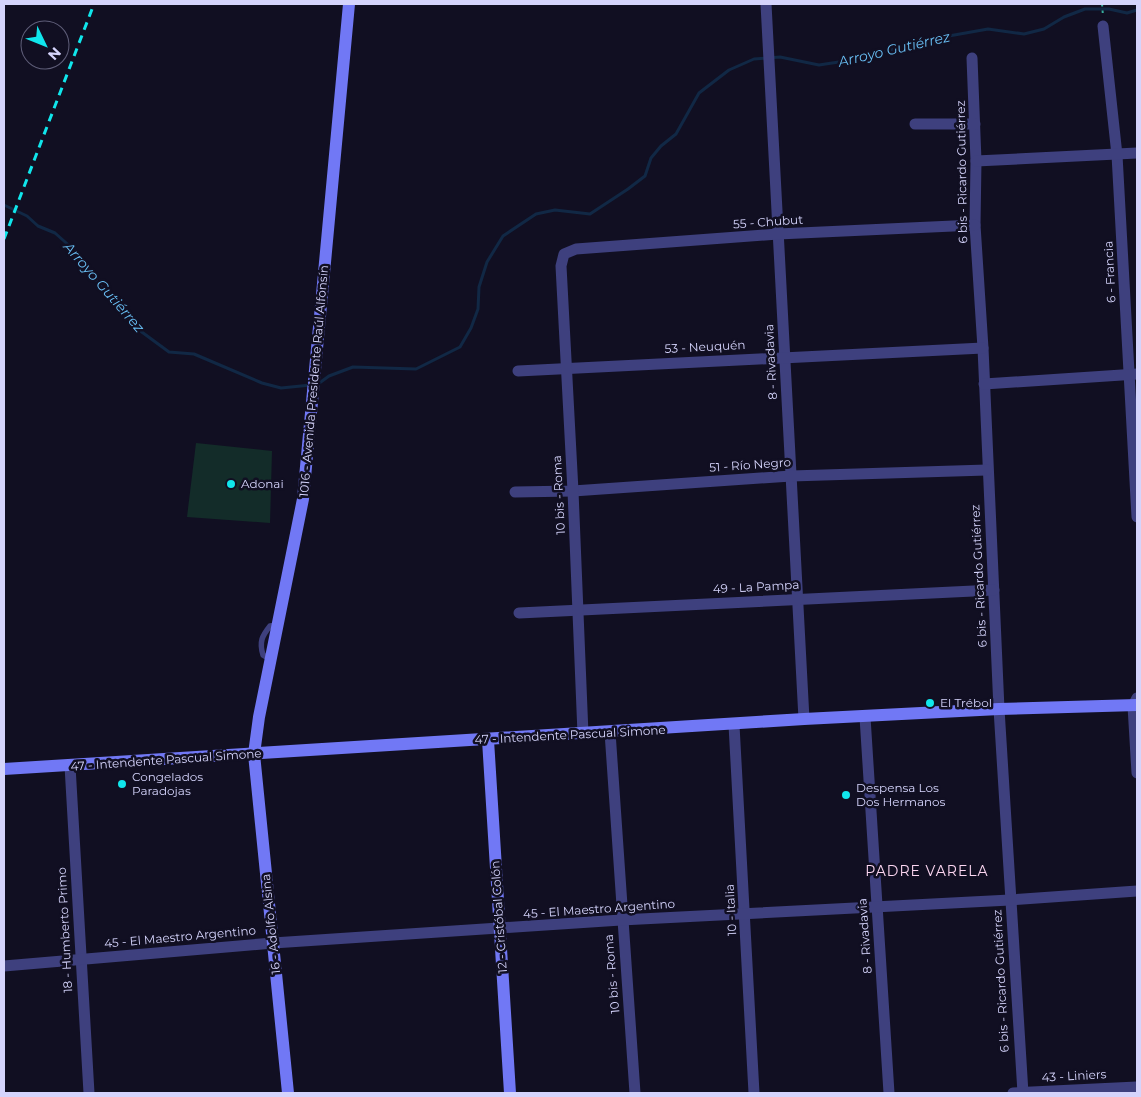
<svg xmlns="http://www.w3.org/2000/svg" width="1141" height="1097" viewBox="0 0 1141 1097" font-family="Montserrat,sans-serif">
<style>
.green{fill:#132c29}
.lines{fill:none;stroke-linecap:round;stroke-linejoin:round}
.stream{stroke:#112845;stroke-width:3}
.path{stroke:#37ad9d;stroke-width:2;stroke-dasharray:2.5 4;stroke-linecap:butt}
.lane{stroke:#3e407e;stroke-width:5.5}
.street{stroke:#3e407e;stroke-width:11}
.secondary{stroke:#7178f5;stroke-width:12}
.rail{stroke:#10e6ec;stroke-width:3;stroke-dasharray:8 6;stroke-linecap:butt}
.poi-dot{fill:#10e6ec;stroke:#110f22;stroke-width:2}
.labels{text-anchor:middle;stroke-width:5;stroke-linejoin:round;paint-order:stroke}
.street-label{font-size:12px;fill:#d5d4fc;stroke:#110f22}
.poi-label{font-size:12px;fill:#d5d4fc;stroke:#110f22;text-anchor:start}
.water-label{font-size:14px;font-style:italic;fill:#69bff5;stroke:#110f22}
.neighbourhood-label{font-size:14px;letter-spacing:1px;fill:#fcd6f1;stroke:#110f22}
</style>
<rect width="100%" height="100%" fill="#110f22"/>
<polygon class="green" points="196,443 272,451 270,523 187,517"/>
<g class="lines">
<g class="stream">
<polyline points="4,205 27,216 38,226 55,233 73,249 117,308 135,327 169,352 194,354 262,383 281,388 311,385"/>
<polyline points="318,384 329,376 353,367 416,369 460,347 471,328 478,309 479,287 487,262 503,236 536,214 555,210 590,214 628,189 645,176 651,158 661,146 676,134 699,93 729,70 754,59 780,57 819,65 865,58 915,42 988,29 1024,34 1044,29 1064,17 1085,9 1109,9 1127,13 1137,10"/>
</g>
<polyline class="path" points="1102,4 1103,16"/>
<path class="lane" d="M270 659 263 655C259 642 262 636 270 626L277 625"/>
<g class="street">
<polyline points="766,4 804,719"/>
<polyline points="1103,26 1117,155 1137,517"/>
<polyline points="972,58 976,161 975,225 983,348 999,709 1023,1093"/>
<polyline points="915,124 975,124"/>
<polyline points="976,161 1137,153"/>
<polyline points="518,371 983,348"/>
<polyline points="984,384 1137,374"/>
<polyline points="515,492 573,491 791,476 987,470"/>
<polyline points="519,613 994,590"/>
<polyline points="1137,698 1133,706 1137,773"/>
<polyline points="865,717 889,1093"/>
<polyline points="734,725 754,1093"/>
<polyline points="610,732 635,1093"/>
<polyline points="583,734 573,491 561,266 564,254 576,249 778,234 975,225"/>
<polyline points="70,766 89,1093"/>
<polyline points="4,966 273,943 621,920 1010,900 1137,891"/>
<polyline points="1013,1093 1137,1087"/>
</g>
<g class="secondary">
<polyline points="488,740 510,1093"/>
<polyline points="4,769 804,719 999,709 1137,705"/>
<polyline points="288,1093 254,754 259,717 303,499 349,4"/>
</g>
<polyline class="rail" points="4,239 94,4"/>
</g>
<g class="poi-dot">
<circle cx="231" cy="484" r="5"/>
<circle cx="930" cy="703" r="5"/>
<circle cx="122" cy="784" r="5"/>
<circle cx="846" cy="795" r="5"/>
</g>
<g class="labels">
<g class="street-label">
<text transform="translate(962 172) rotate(-91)" y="4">6 bis - Ricardo Gutiérrez</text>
<text transform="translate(768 222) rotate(-4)" y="4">55 - Chubut</text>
<text transform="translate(1110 272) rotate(-93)" y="4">6 - Francia</text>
<text transform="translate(705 347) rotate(-3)" y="4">53 - Neuquén</text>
<text transform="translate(771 362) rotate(-93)" y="4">8 - Rivadavia</text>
<text transform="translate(314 381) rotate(-85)" y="4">1016 - Avenida Presidente Raúl Alfonsín</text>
<text transform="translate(750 465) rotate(-4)" y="4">51 - Río Negro</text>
<text transform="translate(559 495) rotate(-93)" y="4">10 bis - Roma</text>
<text transform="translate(979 576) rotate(-93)" y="4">6 bis - Ricardo Gutiérrez</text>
<text transform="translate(756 587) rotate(-3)" y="4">49 - La Pampa</text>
<text transform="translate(570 735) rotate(-3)" y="4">47 - Intendente Pascual Simone</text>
<text transform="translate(166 760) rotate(-4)" y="4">47 - Intendente Pascual Simone</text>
<text transform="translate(599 909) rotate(-4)" y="4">45 - El Maestro Argentino</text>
<text transform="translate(731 910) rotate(-93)" y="4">10 - Italia</text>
<text transform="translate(499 917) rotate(-94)" y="4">12 - Cristóbal Colón</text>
<text transform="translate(271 924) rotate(-96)" y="4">16 - Adolfo Alsina</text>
<text transform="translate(65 930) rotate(-93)" y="4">18 - Humberto Primo</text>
<text transform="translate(865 936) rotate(-94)" y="4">8 - Rivadavia</text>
<text transform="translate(180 937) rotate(-5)" y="4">45 - El Maestro Argentino</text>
<text transform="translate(612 974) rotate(-95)" y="4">10 bis - Roma</text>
<text transform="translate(1001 981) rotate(-93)" y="4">6 bis - Ricardo Gutiérrez</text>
<text transform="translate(1074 1076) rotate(-3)" y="4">43 - Liniers</text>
</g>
<g class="poi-label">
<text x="241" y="488">Adonai</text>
<text x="940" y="707">El Trébol</text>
<text x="132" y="781">Congelados<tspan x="132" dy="14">Paradojas</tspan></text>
<text x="856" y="792">Despensa Los<tspan x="856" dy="14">Dos Hermanos</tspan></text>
</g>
<g class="water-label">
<text transform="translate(894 49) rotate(-13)" y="5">Arroyo Gutiérrez</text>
<text transform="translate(104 287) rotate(49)" y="5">Arroyo Gutiérrez</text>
</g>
<g class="neighbourhood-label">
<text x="927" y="876">PADRE VARELA</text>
</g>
</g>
<rect width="1141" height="1097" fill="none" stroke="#d5d4fc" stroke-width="10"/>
<g transform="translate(45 45) rotate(133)"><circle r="24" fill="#110f22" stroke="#5f5e79"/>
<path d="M0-4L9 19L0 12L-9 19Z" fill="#10e6ec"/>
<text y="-8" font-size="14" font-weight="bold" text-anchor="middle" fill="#d5d4fc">N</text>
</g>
</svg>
